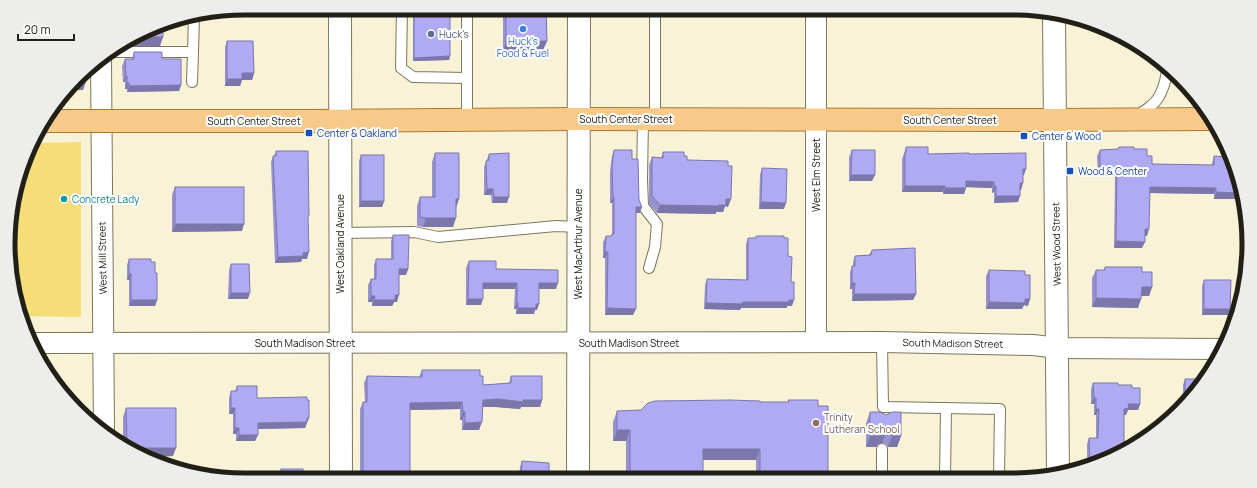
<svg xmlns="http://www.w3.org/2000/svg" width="1257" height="488" viewBox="0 0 1257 488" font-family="Manrope,sans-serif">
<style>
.green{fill:#f5dd78}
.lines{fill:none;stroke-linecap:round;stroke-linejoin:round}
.lane-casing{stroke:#7c765e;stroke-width:12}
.street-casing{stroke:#7c765e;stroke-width:22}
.secondary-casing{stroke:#7c765e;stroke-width:24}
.primary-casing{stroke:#aa782f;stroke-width:24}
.lane{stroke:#fff;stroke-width:10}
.street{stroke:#fff;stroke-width:20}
.secondary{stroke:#fff;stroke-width:22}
.primary{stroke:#f8ca8a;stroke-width:22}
.primary-bridge-casing{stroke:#aa782f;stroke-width:24;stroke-linecap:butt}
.primary-bridge{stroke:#f8ca8a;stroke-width:22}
.wall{fill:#9792d1}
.shaded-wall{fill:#7b77aa}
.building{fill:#b0aaf3;stroke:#7b77aa}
.shop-dot{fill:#3f7fe0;stroke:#fff;stroke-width:1.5}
.service-dot{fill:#5c6f8a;stroke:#fff;stroke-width:1.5}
.transit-dot{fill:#1a4fb4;stroke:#fff;stroke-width:1.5}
.culture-dot{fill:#0f9aa8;stroke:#fff;stroke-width:1.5}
.education-dot{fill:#8d6e63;stroke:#fff;stroke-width:1.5}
.labels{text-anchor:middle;stroke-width:4;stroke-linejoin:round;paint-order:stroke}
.service-label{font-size:10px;fill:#4e5e75;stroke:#fff;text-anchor:start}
.shop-label{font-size:10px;fill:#366cbe;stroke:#fff}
.street-label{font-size:10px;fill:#222016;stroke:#fff}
.transit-label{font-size:10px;fill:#164399;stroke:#fff;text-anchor:start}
.culture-label{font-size:10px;fill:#0d838f;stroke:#fff;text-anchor:start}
.education-label{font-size:10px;fill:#785e54;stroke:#fff;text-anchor:start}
.rim{fill:none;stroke:#222016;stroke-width:5}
</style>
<rect width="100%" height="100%" fill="#f8f2d6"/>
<polygon class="green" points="81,142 81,317 23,316 13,290 10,213 34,143"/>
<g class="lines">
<defs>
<g id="lane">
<polyline points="402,8 401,68 413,77 467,78"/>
<polyline points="467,8 467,120"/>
<polyline points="655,8 655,119"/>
<polyline points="114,52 193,52 194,16"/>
<polyline points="192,82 193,52"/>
<path d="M1137 116C1142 112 1148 109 1152 105 1162 97 1167 78 1167 66"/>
<polyline points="643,119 642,179 643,206 657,224 655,247 649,268"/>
<polyline points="340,233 414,232 438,237 556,226 578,227"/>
<polyline points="882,342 883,407 1000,409 999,478"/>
<polyline points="882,478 882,449"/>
<polyline points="945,478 946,408"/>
</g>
<g id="street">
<polyline points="101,60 104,433"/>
<polyline points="816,342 816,8"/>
<polyline points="34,343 882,342 1033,345 1058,348 1222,349"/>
</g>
<g id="secondary">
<polyline points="340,8 341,480"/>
<path d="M1054 15C1054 168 1058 321 1058 474"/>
<polyline points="578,479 579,8"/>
</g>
<polyline id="primary" points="307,121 579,119 1054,120 1209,119"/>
</defs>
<use href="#lane" class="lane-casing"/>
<use href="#street" class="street-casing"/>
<use href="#secondary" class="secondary-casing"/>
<use href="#primary" class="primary-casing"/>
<use href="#lane" class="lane"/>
<use href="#street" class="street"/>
<use href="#secondary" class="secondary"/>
<use href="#primary" class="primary"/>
<defs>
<polyline id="primary-bridge" points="44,121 307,121"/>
</defs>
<use href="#primary-bridge" class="primary-bridge-casing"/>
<use href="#primary-bridge" class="primary-bridge"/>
</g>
<g class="wall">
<polygon points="413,8 450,8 450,56 449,60 413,61"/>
<polygon points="503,8 546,8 547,41 543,50 503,51"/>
<polygon points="227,41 254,73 252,80 242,80 240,86 225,86 225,47"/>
<polygon points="134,52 162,59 181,85 179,91 127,92 127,89 125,89 125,82 123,82 122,66 125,59 132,59"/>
<polygon points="906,147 928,154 969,154 1024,175 1023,175 1021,190 1020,190 1018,202 994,203 994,192 992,193 992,188 966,187 964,194 943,194 943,192 902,192 902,159"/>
<polygon points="1119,147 1134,149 1147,156 1152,164 1212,165 1212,163 1214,156 1229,157 1241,199 1214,199 1214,194 1150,193 1147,236 1145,236 1142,248 1114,248 1115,176 1098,176 1097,156 1100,150 1118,149"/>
<polygon points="614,150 632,159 639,200 640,213 636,213 633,315 605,315 605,258 603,258 603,242 606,236 611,236 612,235 612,203 610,203 610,172 612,156"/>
<polygon points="852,150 872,181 849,181 849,157"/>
<polygon points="276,151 308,220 307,259 302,259 301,262 275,263 271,162 273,156 274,156"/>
<polygon points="663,152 684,156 728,207 725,206 723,212 716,212 716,214 657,213 649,204 649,165 652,157 661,158"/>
<polygon points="435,153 456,208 453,227 423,227 417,226 417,206 420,197 432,197 432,162"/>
<polygon points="489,154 507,203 492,203 491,195 484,195 484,167"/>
<polygon points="361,155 384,201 382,207 359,207 359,161"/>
<polygon points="762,168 784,209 759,209 760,175"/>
<polygon points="175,187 242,231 172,232 172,195"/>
<polygon points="393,235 408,269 406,275 399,275 397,302 394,302 392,306 372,306 372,302 368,302 368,285 371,279 374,279 374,265 376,259 391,259 391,241"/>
<polygon points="756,236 784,238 788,256 791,282 792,306 787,306 787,308 741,308 740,310 704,309 705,285 707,279 746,280 746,244 748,238 756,238"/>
<polygon points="872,250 916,294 913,300 852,301 852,289 850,289 850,272 852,266 853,266 853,262 855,256 869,255"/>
<polygon points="129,259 151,262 155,273 157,300 155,306 129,306 129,280 127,280 127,265"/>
<polygon points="469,261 496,269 556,289 539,289 537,310 535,310 534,314 516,314 516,309 514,309 515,289 483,289 481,305 466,305 466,268"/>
<polygon points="231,264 248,299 228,299 229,270"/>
<polygon points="1105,267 1142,272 1152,287 1149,296 1141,296 1138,308 1092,307 1092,278 1096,270 1104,270"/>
<polygon points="989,270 1028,306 1024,305 1022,309 986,309 986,276"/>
<polygon points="1204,280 1228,315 1202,315 1202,286"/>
<polygon points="422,370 480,376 483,385 509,383 511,376 542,400 540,407 521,407 520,409 496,407 483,407 479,430 462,430 462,420 460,420 460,409 410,410 409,480 360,480 360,409 363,402 365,402 364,383 367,376 419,377"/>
<polygon points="1185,379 1206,379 1183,405 1183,385"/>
<polygon points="1093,383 1118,385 1132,388 1140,404 1138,410 1128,410 1126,415 1124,415 1117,456 1087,465 1087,444 1089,438 1096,438 1096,415 1094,415 1094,404 1091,404 1091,389"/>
<polygon points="237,386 257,398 307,424 306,424 305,428 258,429 255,441 236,441 236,434 233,434 233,414 229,414 229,398 231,391 235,391"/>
<polygon points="788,400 818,406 828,478 843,478 756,479 756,460 703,460 703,479 626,479 626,441 613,441 613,422 617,411 641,410 760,402 788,402"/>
<polygon points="126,408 173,456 148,457 123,444 123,417"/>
<polygon points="870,412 901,436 897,447 888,447 886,444 882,443 878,444 876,447 866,447 866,423"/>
<polygon points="522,461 549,479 519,479 520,467"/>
<polygon points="281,469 303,480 279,480 279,475"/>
</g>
<g class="shaded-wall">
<polygon points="140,37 163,37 160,46 132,46 133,41"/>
<polygon points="547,41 543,50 503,51 506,42"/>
<polygon points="450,56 449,60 413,61 414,58"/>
<polygon points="242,73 254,73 252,80 242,80 240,86 225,86 227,79"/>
<polygon points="126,76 127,76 125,82 123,82"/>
<polygon points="78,79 87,79 83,90 69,90"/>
<polygon points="127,83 129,83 127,89 125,89"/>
<polygon points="181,85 179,91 127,92 129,86"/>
<polygon points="1023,169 1026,169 1024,175 1021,175"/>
<polygon points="1100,170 1117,170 1115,176 1098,176"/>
<polygon points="851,175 875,175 872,181 849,181"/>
<polygon points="966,181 994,182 992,188 964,187"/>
<polygon points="1020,183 1023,183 1021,190 1017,189"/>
<polygon points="905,186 945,186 943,192 902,192"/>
<polygon points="994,186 996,186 994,192 992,193"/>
<polygon points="1150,187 1216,188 1214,194 1148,193"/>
<polygon points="945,188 966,188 964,194 943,194"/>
<polygon points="487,189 493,189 491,195 484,195"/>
<polygon points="1216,192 1239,193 1241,199 1214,199"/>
<polygon points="996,196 1020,196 1018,202 994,203"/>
<polygon points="494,197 509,197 507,203 492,203"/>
<polygon points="613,197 614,197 612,203 610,203"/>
<polygon points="456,199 459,199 456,208"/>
<polygon points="726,199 731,199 728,207 725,206 723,212 716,212 716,214 657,213 660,205"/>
<polygon points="361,201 384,201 382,207 359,207"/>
<polygon points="761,202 786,203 784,209 759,209"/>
<polygon points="636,207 642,207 640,213 634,213"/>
<polygon points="426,218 456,218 453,227 423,227"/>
<polygon points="175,224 244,224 242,231 172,232"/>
<polygon points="1145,229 1149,229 1147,236 1143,235"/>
<polygon points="1116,241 1145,242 1142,248 1114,248"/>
<polygon points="309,252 307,259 302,259 301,262 275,263 278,257 303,253"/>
<polygon points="605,252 608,252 605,258 603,258"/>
<polygon points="399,269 408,269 406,275 397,275"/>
<polygon points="129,274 131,274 129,280 127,280"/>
<polygon points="483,283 517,283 515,289 481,289"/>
<polygon points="539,283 558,283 556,289 537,289"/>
<polygon points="852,283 855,283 852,289 850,289"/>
<polygon points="1142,287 1152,287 1149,296 1138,296"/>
<polygon points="231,293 250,293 248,299 228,299"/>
<polygon points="854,294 916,294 913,300 852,301"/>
<polygon points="395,295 399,295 397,302 394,302 392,306 372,306 374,300"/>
<polygon points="371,296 375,296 372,302 368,302"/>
<polygon points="1096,298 1141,299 1138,308 1092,307"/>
<polygon points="468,299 483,299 481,305 466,305"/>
<polygon points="1025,299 1030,299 1028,306 1024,305 1022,309 986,309 989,302"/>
<polygon points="131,300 157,300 155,306 129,306"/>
<polygon points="794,300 792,306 787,306 787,308 741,308 740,310 704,309 706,303"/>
<polygon points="517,303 518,303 516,309 514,309"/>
<polygon points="536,304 539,304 537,310 535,310 534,314 516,314 518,308"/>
<polygon points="607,308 636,309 633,315 605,315"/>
<polygon points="1204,309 1230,309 1228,315 1202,315"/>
<polygon points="1094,398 1096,398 1094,404 1091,404"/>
<polygon points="498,399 523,400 542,400 540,407 521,407 520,409 496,407 481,407 483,400"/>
<polygon points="462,402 460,409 408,410 410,403"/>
<polygon points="1128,404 1140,404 1138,410 1128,410 1126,415 1122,415 1124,409"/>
<polygon points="231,408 235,408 233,414 229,414"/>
<polygon points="1096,409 1099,409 1096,415 1094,415"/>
<polygon points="463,412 465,412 462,420 460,420"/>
<polygon points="309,418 305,428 256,429 258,423"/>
<polygon points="482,422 479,430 462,430 465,423"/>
<polygon points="235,428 239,428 236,434 233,434"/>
<polygon points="617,430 630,430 626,441 613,441"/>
<polygon points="886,432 882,443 878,444 876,447 866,447 870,436"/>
<polygon points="239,435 258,435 255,441 236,441"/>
<polygon points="892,436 901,436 897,447 888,447"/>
<polygon points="132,448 176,448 173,456 148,457"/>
<polygon points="703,449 760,449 756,460 699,460"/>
<polygon points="363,477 410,477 409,480 362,480"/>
</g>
<g class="building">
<polygon points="414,8 450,8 450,56 414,58"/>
<polygon points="506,8 546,8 547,41 506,42"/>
<polygon points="163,23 163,37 140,37"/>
<polygon points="227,41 253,41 254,73 242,73 242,79 227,79"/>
<polygon points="134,52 162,52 162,59 181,59 181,85 129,86 129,83 127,83 127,76 126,76 125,59 134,59"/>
<polygon points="87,68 87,79 78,79"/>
<polygon points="906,147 928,147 928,154 969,153 969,154 1026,153 1026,169 1023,169 1023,183 1020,183 1020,196 996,196 996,186 994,186 994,182 966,181 966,188 945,188 945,186 905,186 905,153 906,153"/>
<polygon points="1119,147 1134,147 1134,149 1147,149 1147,156 1152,156 1152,164 1214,165 1214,156 1229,157 1239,193 1216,192 1216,188 1150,187 1149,229 1145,229 1145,242 1116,241 1117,170 1100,170 1100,150 1118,149"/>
<polygon points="614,150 632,150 632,159 638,159 639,200 642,207 636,207 636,309 607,308 608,252 605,252 606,236 612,236 612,234 614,234 614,197 613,197 612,166"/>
<polygon points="852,150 875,150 875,175 851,175"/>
<polygon points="276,151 308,151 309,216 308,216 309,252 303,253 303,256 278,257 273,156 276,156"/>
<polygon points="663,152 684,152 684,156 687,156 687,160 728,161 728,166 732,166 731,199 726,199 726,205 719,205 719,206 660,205 652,196 652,157 663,158"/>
<polygon points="435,153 459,153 459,199 456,199 456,218 426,218 420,217 420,197 435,197"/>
<polygon points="509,153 509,197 494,197 493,189 487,189 486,161 489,160 489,154"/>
<rect x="361" y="155" width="23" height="46"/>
<polygon points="762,168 787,169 786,203 761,202"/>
<rect x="175" y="187" width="69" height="37"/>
<polygon points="393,235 409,235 408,269 399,269 399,295 395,295 395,300 374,300 375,296 371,296 371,279 376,279 376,259 393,259"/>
<polygon points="756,236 784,236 784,238 788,238 788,256 792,257 791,282 794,282 794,300 789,300 789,302 743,302 742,304 706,303 707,279 748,280 748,238 756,238"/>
<polygon points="915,248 916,294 854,294 855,283 852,283 852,266 855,266 855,256 871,255 872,250"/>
<polygon points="129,259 151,259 151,262 155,262 155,273 157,273 157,300 131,300 131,274 129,274"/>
<polygon points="469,261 496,261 496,269 558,270 558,283 539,283 539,304 536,304 536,308 518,308 518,303 517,303 517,283 483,283 483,299 468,299"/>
<polygon points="231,264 249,264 250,293 231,293"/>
<polygon points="1105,267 1142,267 1142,272 1152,272 1152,287 1142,287 1141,299 1096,298 1096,270 1105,270"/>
<polygon points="989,270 1025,271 1025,275 1030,275 1030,299 1025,299 1025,303 989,302"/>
<polygon points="1204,280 1231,280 1230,309 1204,309"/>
<polygon points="422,370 480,370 480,376 483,376 483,385 511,383 511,376 542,376 542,400 523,400 523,402 498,399 483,400 482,422 465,423 465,412 463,412 462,402 410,403 410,477 363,477 363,402 367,402 367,376 422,377"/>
<polygon points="1185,379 1206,379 1185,402"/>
<polygon points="1093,383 1118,383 1118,385 1132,385 1132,388 1140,388 1140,404 1128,404 1129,408 1124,409 1124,442 1138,442 1117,456 1090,464 1089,438 1098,438 1099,409 1096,409 1096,398 1094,398"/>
<polygon points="237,386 257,386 257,398 307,397 307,400 309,400 309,418 307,418 307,422 258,423 258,435 239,435 239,428 235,428 235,408 231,408 231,391 237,391"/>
<polygon points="730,400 760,401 760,402 789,402 788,400 818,400 818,406 828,406 828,478 843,478 760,479 760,449 703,449 703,479 630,479 630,430 617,430 617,411 641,410 648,403 655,401"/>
<polygon points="126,408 176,408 176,448 132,448 127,445"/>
<polygon points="870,412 880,412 886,415 892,412 901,412 901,436 892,436 890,433 886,432 882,433 880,436 870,436"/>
<polygon points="522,461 549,463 549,479 521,479"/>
<rect x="281" y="469" width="22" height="11"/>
</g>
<circle class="shop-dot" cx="523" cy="29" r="4"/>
<circle class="service-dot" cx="431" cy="34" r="4"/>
<g class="transit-dot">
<rect x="305" y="129" width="8" height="8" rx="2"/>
<rect x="1020" y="132" width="8" height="8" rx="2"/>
<rect x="1066" y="167" width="8" height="8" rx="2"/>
</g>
<circle class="culture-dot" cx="64" cy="199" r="4"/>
<circle class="education-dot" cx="816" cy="423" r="4"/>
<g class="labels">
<g class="service-label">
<text x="439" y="38">Huck's</text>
</g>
<g class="shop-label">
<text x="523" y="45">Huck's<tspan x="523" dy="12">Food &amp; Fuel</tspan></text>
</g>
<g class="street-label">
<text x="626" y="123">South Center Street</text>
<text x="950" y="124">South Center Street</text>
<text x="254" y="125">South Center Street</text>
<text transform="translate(816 175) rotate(-90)" y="4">West Elm Street</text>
<text transform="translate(340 244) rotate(-90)" y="4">West Oakland Avenue</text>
<text transform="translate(578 244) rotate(-90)" y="4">West MacArthur Avenue</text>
<text transform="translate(1056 244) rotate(-91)" y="4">West Wood Street</text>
<text transform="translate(102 258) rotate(-91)" y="4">West Mill Street</text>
<text x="305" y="347">South Madison Street</text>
<text x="629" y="347">South Madison Street</text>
<text transform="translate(953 343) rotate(1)" y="4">South Madison Street</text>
</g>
<g class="transit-label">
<text x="317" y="137">Center &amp; Oakland</text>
<text x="1032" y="140">Center &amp; Wood</text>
<text x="1078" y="175">Wood &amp; Center</text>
</g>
<g class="culture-label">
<text x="72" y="203">Concrete Lady</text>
</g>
<g class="education-label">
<text x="824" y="421">Trinity<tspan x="824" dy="12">Lutheran School</tspan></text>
</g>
</g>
<path d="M0 0H1257V488H0ZM244 15H1013A229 229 0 0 1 1242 244V244A229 229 0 0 1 1013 473H244A229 229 0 0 1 15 244V244A229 229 0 0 1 244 15Z" fill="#ededec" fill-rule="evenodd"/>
<path class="rim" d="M244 15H1013A229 229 0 0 1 1242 244V244A229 229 0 0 1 1013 473H244A229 229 0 0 1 15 244V244A229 229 0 0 1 244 15Z"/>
<path d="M18 34v6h56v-6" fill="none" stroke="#222016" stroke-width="2"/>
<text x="24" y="34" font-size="12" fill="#222016" stroke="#ffffff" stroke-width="3" paint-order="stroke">20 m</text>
</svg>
